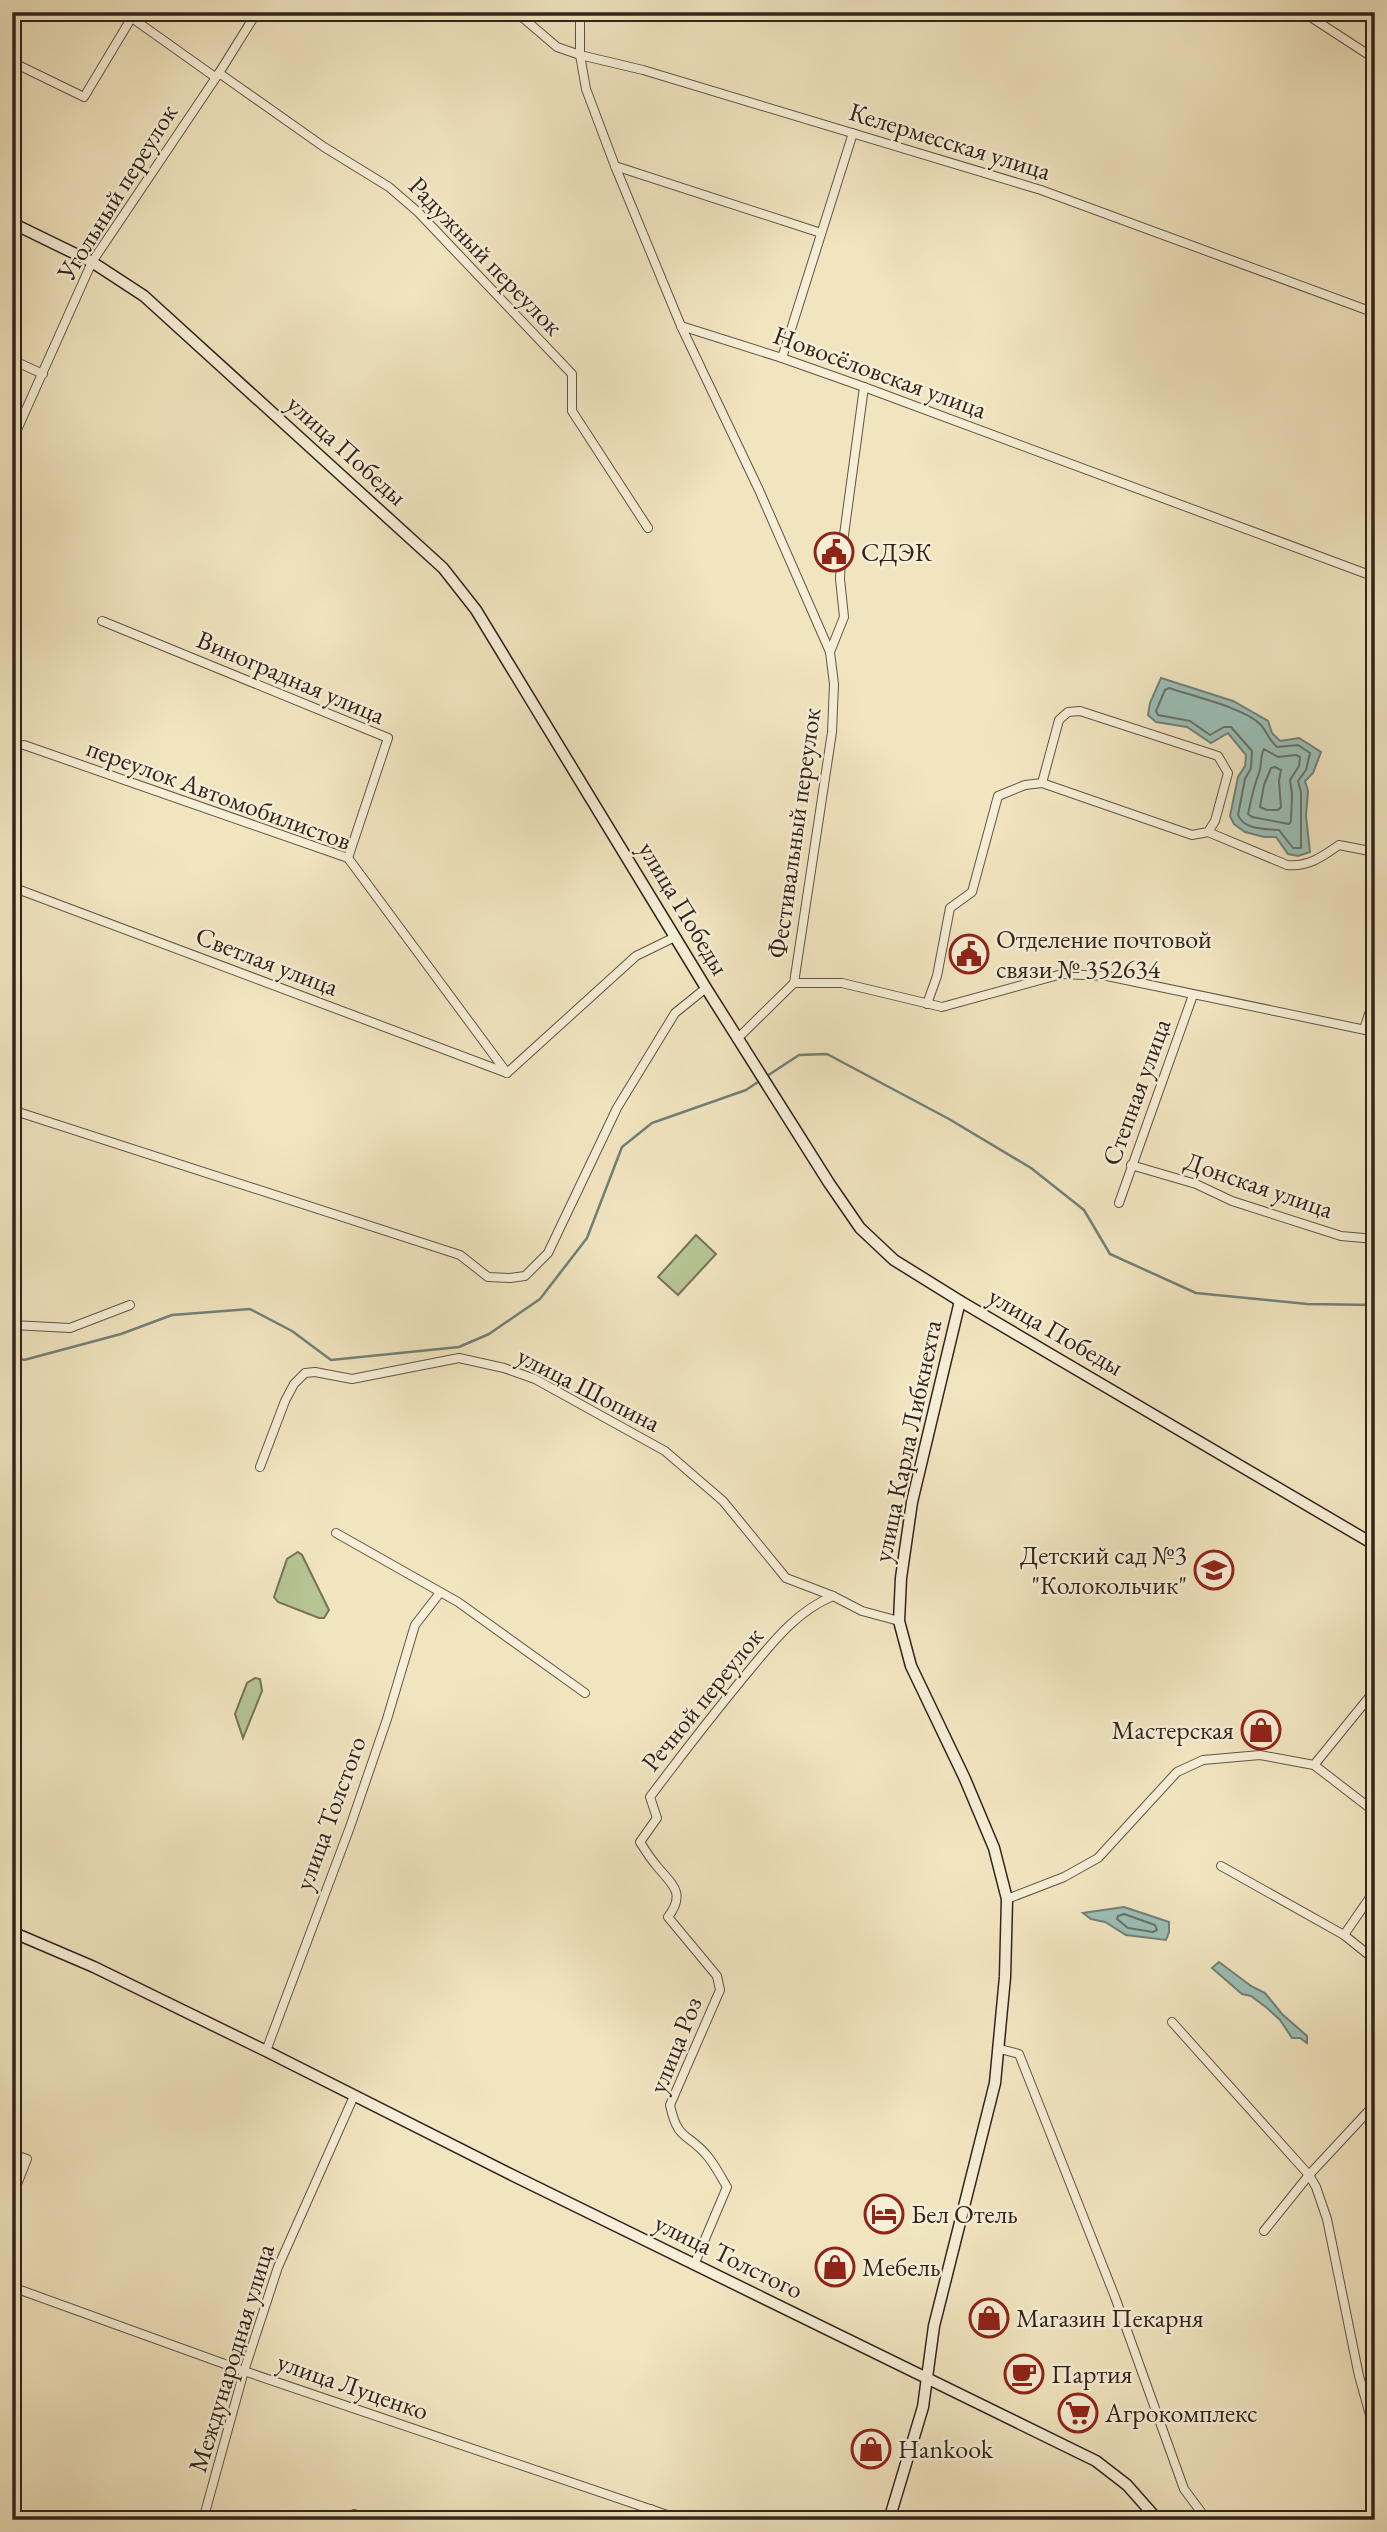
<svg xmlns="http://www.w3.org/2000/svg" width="1387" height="2532" viewBox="0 0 1387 2532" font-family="'EB Garamond',serif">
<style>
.green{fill:#b7c595;stroke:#747459;stroke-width:2}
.water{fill:#9bbfb6;stroke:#718179;stroke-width:2}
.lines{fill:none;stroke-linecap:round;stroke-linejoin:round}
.shore{stroke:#66716a;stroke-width:2}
.stream{stroke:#718179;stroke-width:2.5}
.street-casing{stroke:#625446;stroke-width:10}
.secondary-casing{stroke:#32231d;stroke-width:13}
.street{stroke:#f6eed6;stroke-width:8}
.secondary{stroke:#f6eed6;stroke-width:10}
.labels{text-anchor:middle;stroke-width:5;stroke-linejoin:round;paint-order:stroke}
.street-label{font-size:26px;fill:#32231d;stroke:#f6eed6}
.poi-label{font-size:26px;fill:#32231d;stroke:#f6eed6;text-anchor:start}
</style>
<rect width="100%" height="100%" fill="#f1e5c0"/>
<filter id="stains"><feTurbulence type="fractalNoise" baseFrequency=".00286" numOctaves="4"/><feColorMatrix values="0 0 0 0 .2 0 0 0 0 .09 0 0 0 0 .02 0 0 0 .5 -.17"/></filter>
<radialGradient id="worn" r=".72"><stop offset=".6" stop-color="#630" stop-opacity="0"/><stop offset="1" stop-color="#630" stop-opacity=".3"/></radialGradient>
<g class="green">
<polygon points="696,1235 716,1254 678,1295 658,1277"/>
<polygon points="298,1552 302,1555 329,1610 324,1618 319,1618 278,1602 274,1597 287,1559"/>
<polygon points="255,1678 260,1679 262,1691 243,1738 235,1714 247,1683"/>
</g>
<g class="water">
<polygon points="1161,678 1233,701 1268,721 1272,733 1280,741 1299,738 1321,752 1313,773 1305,781 1308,791 1306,816 1310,852 1298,856 1288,854 1276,837 1264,837 1245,832 1234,824 1230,816 1238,777 1245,766 1246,755 1228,733 1211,743 1187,727 1156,722 1148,715 1150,703"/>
<polygon points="1124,1907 1169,1922 1169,1932 1166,1940 1126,1935 1105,1922 1091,1919 1083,1913"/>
<polygon points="1219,1962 1251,1986 1265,1993 1282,2014 1307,2036 1307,2043 1300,2038 1292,2038 1280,2020 1267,2008 1251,1996 1242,1994 1212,1968"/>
</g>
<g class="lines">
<g class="shore">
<path d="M1169 688C1192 696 1245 708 1261 725 1267 732 1268 739 1277 747L1298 745 1310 753 1306 770 1298 781 1301 792V848H1293L1279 830C1265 829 1244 830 1238 815L1245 779 1251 768 1252 751 1231 727H1224L1210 735 1190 721 1158 715 1156 711 1165 690Z"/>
<path d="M1264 749 1278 757 1296 755 1300 757 1299 766 1290 780 1292 794 1291 821 1289 824 1252 817 1248 814C1251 799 1254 786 1259 773 1262 765 1260 756 1264 749Z"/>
<polygon points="1275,767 1281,770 1279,781 1281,807 1278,810 1267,810 1260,807 1264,785 1271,768"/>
<polygon points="1124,1914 1155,1925 1157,1930 1153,1932 1128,1928 1117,1919 1118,1916"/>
</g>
<g class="stream">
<polyline points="767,1076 799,1055 827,1054 949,1119 1031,1168 1084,1210 1110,1254 1196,1293 1307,1304 1375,1305"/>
<polyline points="12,1354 24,1360 121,1334 172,1315 250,1309 292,1331 331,1360 459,1347 489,1334 540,1299 587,1238 622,1147 652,1123 746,1090 761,1080"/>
</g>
<defs>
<g id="street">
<polyline points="121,12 132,18 215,77"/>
<polyline points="516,12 557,47 580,55 643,70 1041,190 1375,313"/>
<polyline points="580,12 580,55 586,89 615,166 681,326 759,490 830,652 834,684 832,732 794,983 737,1039"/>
<polyline points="1303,12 1375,59"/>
<polyline points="12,62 84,97 135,12"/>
<polyline points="219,73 324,147 389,187 418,212 572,374 572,411 648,528"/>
<polyline points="615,166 821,233"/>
<polyline points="681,326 782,358 864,387 1375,577"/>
<polyline points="782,358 853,133"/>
<polyline points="12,360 43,374"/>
<polyline points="12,441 92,262 219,73 257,12"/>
<polyline points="102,621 388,738 348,858"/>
<polyline points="830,652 844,617 840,579 841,557 864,387"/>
<polyline points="24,745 348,858 507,1073"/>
<path d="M1208 832 1215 821 1228 773 1218 756 1080 711 1068 712 1059 720 1042 783 1192 835 1208 832 1287 865C1308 867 1322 857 1339 845L1375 852"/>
<polyline points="12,887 507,1073"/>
<polyline points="794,983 842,983 942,1007 1062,974 1107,976 1375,1032"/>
<polyline points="927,1004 937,976 950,908 972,892 998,796 1025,785 1042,783"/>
<polyline points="1364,1029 1375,996"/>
<polyline points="507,1073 636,956 675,937"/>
<polyline points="12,1110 460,1255 488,1277 510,1278 525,1276 548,1253 617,1108 675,1013 706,988"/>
<polyline points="1131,1165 1196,1184 1232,1201 1341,1236 1375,1239"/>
<polyline points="1119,1203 1193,995"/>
<polyline points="12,1325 70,1328 130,1305"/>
<polyline points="260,1467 285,1401 294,1384 305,1373 315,1372 352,1379 459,1358 504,1368 535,1379 665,1451 723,1501 786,1578 833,1596 862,1611 899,1621"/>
<polyline points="336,1533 458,1602 585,1693"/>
<polyline points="1314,1765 1375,1690"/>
<polyline points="1221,1866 1344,1935 1375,1960"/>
<polyline points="1007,1899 1064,1877 1098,1858 1177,1772 1203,1760 1260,1755 1314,1765 1375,1812"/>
<polyline points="1344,1935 1375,1890"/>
<polyline points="1172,2022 1309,2175 1316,2187 1327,2219 1359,2376 1370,2415 1375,2421"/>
<polyline points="1000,2049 1019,2054 1115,2297 1184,2489 1207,2520"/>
<polyline points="266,2051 350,1827 387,1719 415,1625 439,1594"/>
<polyline points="12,2154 27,2159 12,2197"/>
<polyline points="1264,2231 1309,2175 1375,2104"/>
<path d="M694 2265 727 2187C721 2177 716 2167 709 2158 689 2132 678 2143 670 2105L720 1990 717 1976 668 1917C687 1892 671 1884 656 1865 650 1858 645 1850 640 1842L657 1818 650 1797C680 1757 711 1717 743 1678 770 1646 793 1613 833 1596"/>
<polyline points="12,2287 244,2371 682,2520"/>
<polyline points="354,2514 376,2520"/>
<polyline points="203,2520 244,2371 278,2267 354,2096"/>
<polyline points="648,2520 651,2509"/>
</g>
<g id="secondary">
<polyline points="12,223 92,262 144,296 443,568 476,610 706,988 829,1183 860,1228 894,1260 960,1301 1375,1545"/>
<polyline points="12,1932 94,1967 266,2051 514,2176 1096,2461 1127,2485 1158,2520"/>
<polyline points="889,2520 923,2407 934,2326 995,2083 1005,1977 1007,1899 994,1848 965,1779 911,1666 899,1621 901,1578 912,1502 960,1301"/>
</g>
</defs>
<use href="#street" class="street-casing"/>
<use href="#secondary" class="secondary-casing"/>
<use href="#street" class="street"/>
<use href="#secondary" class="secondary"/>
</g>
<defs>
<symbol id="civic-ring" viewBox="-11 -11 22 22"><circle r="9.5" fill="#f6eed6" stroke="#8f2418" stroke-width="1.5"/><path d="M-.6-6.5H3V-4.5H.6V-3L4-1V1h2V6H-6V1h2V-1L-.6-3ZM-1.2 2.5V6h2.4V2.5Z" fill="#8f2418"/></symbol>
<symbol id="school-ring" viewBox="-11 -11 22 22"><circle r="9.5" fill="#f6eed6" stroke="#8f2418" stroke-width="1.5"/><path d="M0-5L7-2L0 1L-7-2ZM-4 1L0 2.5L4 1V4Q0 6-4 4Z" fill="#8f2418"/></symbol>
<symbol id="shop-ring" viewBox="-11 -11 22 22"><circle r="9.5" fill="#f6eed6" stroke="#8f2418" stroke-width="1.5"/><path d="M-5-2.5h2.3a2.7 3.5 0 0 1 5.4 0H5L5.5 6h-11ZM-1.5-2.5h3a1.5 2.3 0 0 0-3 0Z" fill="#8f2418"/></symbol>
<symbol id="hotel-ring" viewBox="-11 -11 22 22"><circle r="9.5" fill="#f6eed6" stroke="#8f2418" stroke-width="1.5"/><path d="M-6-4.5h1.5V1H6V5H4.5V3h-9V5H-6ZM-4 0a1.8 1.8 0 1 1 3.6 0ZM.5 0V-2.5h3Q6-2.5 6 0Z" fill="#8f2418"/></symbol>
<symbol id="cafe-ring" viewBox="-11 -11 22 22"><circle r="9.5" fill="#f6eed6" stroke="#8f2418" stroke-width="1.5"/><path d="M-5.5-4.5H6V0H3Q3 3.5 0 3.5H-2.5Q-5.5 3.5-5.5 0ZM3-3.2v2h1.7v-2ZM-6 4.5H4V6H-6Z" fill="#8f2418"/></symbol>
<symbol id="supermarket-ring" viewBox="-11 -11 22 22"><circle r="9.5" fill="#f6eed6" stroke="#8f2418" stroke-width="1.5"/><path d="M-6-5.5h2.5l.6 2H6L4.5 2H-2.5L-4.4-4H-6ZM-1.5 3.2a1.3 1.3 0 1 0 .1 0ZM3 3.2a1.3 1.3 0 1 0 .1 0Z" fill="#8f2418"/></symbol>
</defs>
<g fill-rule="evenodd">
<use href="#civic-ring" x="812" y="530" width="44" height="44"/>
<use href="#civic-ring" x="947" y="932" width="44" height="44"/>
<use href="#school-ring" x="1192" y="1548" width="44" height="44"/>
<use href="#shop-ring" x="1239" y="1708" width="44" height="44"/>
<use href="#hotel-ring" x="862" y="2192" width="44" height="44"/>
<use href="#shop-ring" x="813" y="2245" width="44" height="44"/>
<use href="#shop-ring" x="967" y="2296" width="44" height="44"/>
<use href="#cafe-ring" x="1002" y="2352" width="44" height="44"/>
<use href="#supermarket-ring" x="1056" y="2391" width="44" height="44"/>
<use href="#shop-ring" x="849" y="2427" width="44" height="44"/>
</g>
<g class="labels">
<g class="street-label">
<text transform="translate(950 141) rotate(17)" y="9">Келермесская улица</text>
<text transform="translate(117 192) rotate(-58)" y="9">Угольный переулок</text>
<text transform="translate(486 256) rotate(46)" y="9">Радужный переулок</text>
<text transform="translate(880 372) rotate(20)" y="9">Новосёловская улица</text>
<text transform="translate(347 450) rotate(42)" y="9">улица Победы</text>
<text transform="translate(291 677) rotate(23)" y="9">Виноградная улица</text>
<text transform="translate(219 794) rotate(20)" y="9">переулок Автомобилистов</text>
<text transform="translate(794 833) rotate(-82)" y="9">Фестивальный переулок</text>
<text transform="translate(684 908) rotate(59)" y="9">улица Победы</text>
<text transform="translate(267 961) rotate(21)" y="9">Светлая улица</text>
<text transform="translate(1136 1092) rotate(-70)" y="9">Степная улица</text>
<text transform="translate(1259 1185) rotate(19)" y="9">Донская улица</text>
<text transform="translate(1056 1331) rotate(30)" y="9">улица Победы</text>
<text transform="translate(589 1389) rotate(27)" y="9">улица Шопина</text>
<text transform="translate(907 1441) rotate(-78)" y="9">улица Карла Либкнехта</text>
<text transform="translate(702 1699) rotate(-51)" y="9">Речной переулок</text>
<text transform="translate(330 1813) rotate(-70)" y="9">улица Толстого</text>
<text transform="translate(675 2045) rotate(-68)" y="9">улица Роз</text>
<text transform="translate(729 2256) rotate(26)" y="9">улица Толстого</text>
<text transform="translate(231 2358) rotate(-73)" y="9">Международная улица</text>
<text transform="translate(353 2386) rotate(19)" y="9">улица Луценко</text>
</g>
<g class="poi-label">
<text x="861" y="561">СДЭК</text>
<text x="996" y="948">Отделение почтовой<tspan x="996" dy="30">связи № 352634</tspan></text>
<text x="1187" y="1564" text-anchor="end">Детский сад №3<tspan x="1187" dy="30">"Колокольчик"</tspan></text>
<text x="1234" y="1739" text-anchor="end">Мастерская</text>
<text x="911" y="2223">Бел Отель</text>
<text x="862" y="2276">Мебель</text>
<text x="1016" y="2327">Магазин Пекарня</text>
<text x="1051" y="2383">Партия</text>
<text x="1105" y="2422">Агрокомплекс</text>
<text x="898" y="2458">Hankook</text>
</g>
</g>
<rect width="1387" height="2532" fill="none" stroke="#f1e5c0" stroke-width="42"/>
<rect x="14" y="14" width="1359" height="2504" fill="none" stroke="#32231d" stroke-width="3.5"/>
<rect x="21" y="21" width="1345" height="2490" fill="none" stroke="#32231d" stroke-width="2"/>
<rect width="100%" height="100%" filter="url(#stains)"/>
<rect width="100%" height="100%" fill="url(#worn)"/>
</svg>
